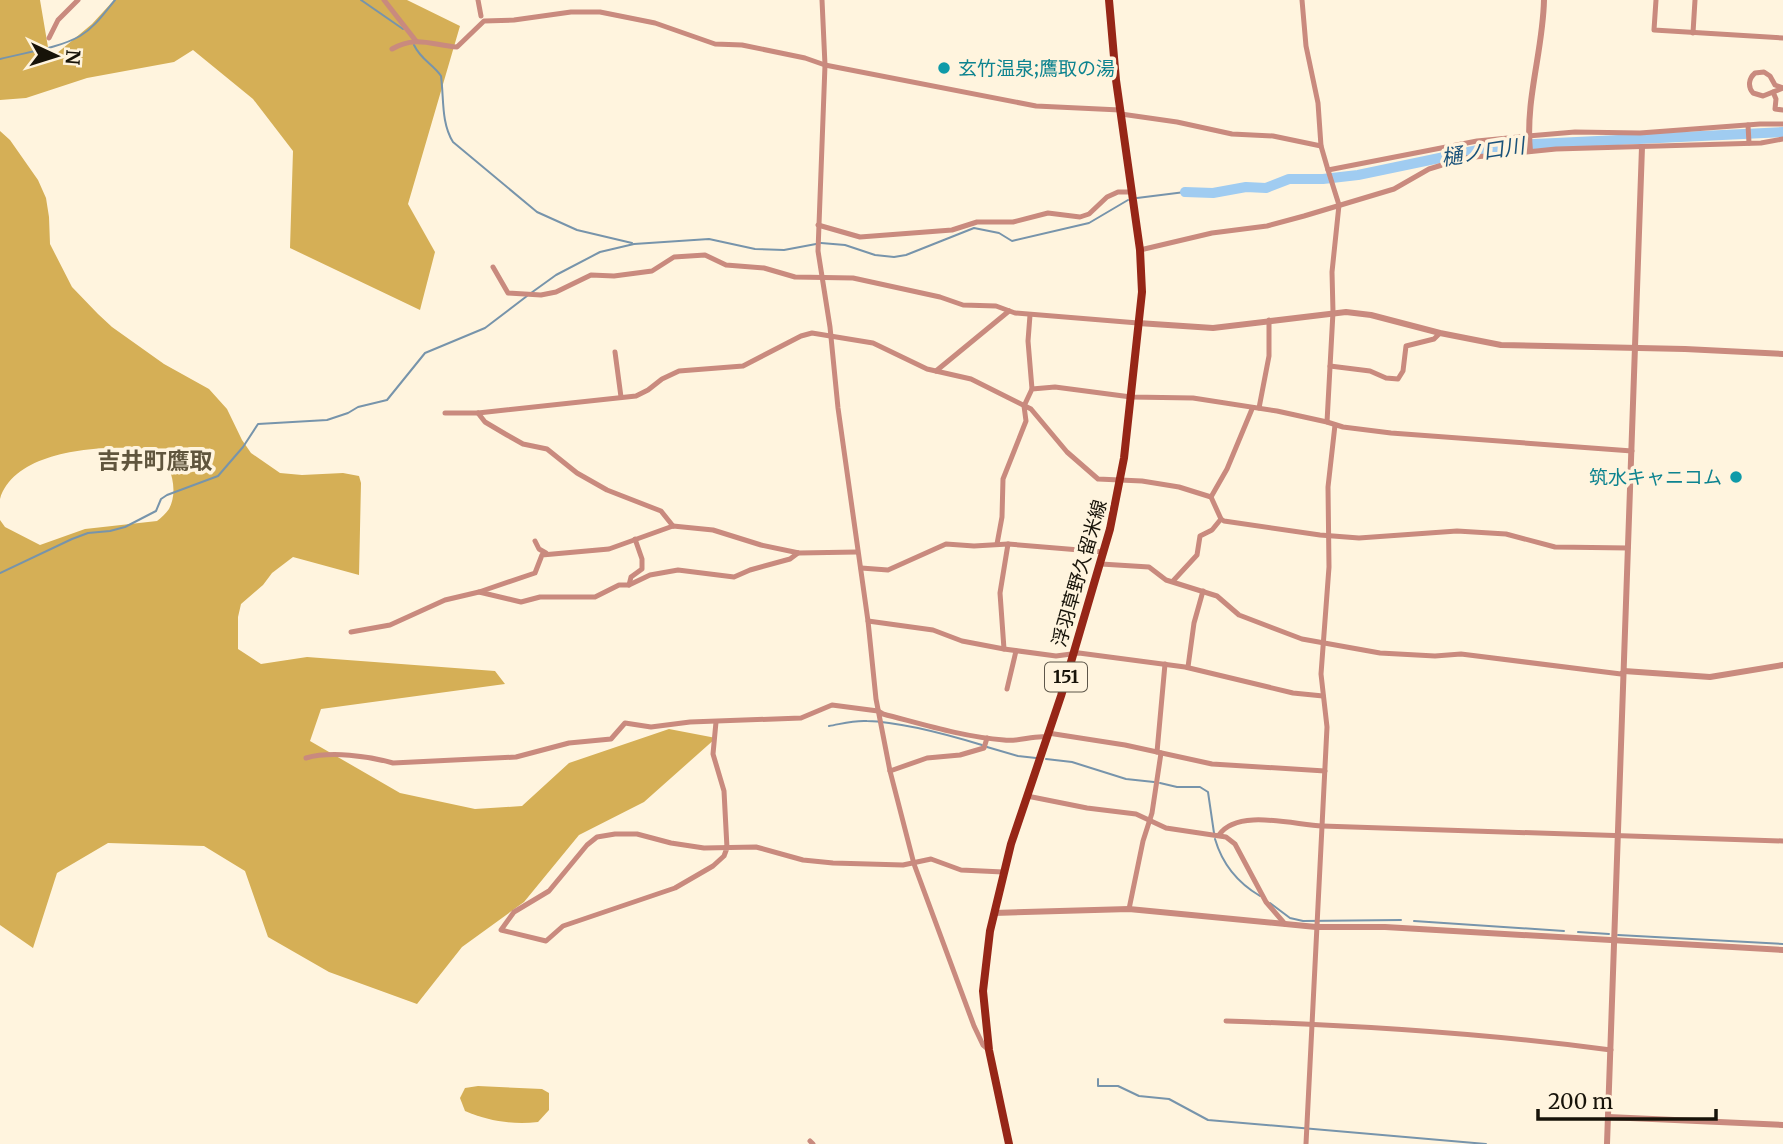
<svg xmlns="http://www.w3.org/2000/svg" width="1783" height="1144" viewBox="0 0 1783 1144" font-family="Merriweather,'Noto Sans JP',serif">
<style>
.forest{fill:#d5af56}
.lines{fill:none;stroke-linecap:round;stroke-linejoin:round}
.stream{stroke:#7794ab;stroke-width:2}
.river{stroke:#a0ccf1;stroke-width:10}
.minor{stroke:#c98a7e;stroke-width:5}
.tertiary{stroke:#c98a7e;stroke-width:6}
.primary{stroke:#962617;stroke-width:8}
.culture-dot{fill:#0f9aa8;stroke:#fff4de;stroke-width:2.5}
.labels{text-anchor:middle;stroke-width:7;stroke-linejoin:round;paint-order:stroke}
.shield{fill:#fff4de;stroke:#5d5649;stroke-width:2}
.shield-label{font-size:18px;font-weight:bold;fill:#171309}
.culture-label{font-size:19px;fill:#0d838f;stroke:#fff4de;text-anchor:start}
.street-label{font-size:19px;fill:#171309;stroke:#fff4de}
.water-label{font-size:21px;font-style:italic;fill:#1a527a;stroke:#fff4de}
.quarter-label{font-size:23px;font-weight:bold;fill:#60553d;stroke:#fff4de}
</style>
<rect width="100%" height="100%" fill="#fff4de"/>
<g class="forest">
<polygon points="0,0 40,0 50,59 92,24 114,0 407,0 460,26 408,204 435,252 420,310 290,248 293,151 253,99 193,50 174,62 87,78 26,98 0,100"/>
<path d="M0 131 10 140 38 180 46 198 49 217 50 244 72 287 98 314 112 327 164 364 209 389 227 409 242 440 251 453 280 473 302 475 343 473 359 476 361 483 359 575 293 557 272 573 263 585 241 604 238 617V649L261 664 307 657 495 671 505 684 321 709 310 741 400 793 475 809 522 806 569 763 669 729 716 738 644 802 579 835 524 902 462 947 417 1004 329 972 268 937 245 871 204 846 108 843 57 873 33 948 0 925V520L5 527 40 545 85 529 157 521C161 518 166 513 169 509 179 490 171 464 157 450 113 444 15 447 0 499Z"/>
<path d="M478 1086 542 1089 549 1093V1110L538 1122C513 1125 488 1121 465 1111L460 1098 465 1088Z"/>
</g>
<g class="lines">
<g class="stream">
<polyline points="361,0 403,29"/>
<path d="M414 45C421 60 433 64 441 76 444 98 441 123 453 142L537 212 577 230 632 243"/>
<path d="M0 59C26 52 57 49 80 36 95 27 105 12 115 0"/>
<polyline points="1137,198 1185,192"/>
<polyline points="821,243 845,245 875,255 894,257 906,255 974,228 999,233 1012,241 1089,223 1128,200"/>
<polyline points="531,293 556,275 600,252 634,244 709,239 755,249 784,250 816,244"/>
<polyline points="0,573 72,539 88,533 110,531 125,527 156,511 161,499 167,495 218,476 243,447 258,424 327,420 348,413 358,407 387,400 425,353 485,328 527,296"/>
<path d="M829 726C841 724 854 720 867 721 902 722 949 735 982 745"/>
<polyline points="987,747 1018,756 1036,758"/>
<polyline points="1046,759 1072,762 1126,779 1154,782"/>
<polyline points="1160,783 1177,787 1200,787 1208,792 1214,833"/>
<path d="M1215 839C1222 863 1238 883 1260 896"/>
<polyline points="1270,903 1290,918 1303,921 1401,920"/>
<polyline points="1414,921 1564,931"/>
<polyline points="1578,932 1609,934"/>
<polyline points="1618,935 1783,944"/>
<polyline points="1098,1079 1098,1086 1118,1086 1139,1096 1169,1099 1208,1120 1486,1144"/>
</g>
<polyline class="river" points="1185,192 1213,193 1246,187 1266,188 1289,179 1323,179 1358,175 1478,150 1513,145 1783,132"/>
<g class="minor">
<polyline points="384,0 416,41"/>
<polyline points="478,0 481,16"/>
<polyline points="822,0 825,65 818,251 830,327 838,408 868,621 876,699 890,771 914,864 974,1026 983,1045 989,1050"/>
<polyline points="1302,0 1306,46 1318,103 1321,146 1328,170 1477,141 1528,136 1575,132 1640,133 1760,124 1783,124"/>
<polyline points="1656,0 1654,30 1783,38"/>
<polyline points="1693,33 1695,0"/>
<polyline points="49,38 58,20 78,0"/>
<path d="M392 49C416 35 432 45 457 47L484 21 514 20 571 12H600L655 23 715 44 742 45 805 58 825 65 1036 106 1120 110"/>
<path d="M1764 72 1770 76 1775 85 1783 88 1763 96 1753 93C1748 87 1748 79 1755 73Z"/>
<polyline points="1773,92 1776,99 1775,109 1783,110"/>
<polyline points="1121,114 1177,122 1232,134 1273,136 1321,146"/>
<polyline points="1748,125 1749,143"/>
<polyline points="818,225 860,237 952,230 977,222 1013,222 1048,213 1080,217 1089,214 1107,197 1118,192 1130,192"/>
<polyline points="1140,250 1212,233 1267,226 1304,216 1394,189 1429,169 1465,158 1556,149 1761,143 1783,139"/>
<polyline points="493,267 508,293 541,295 556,292 591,275 614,276 652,271 674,257 705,255 726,265 764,268 795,277 853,278 940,297 963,305 996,306 1015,313 1138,323"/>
<polyline points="1030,315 1028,341 1032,389"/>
<polyline points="615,352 621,397"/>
<polyline points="1330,366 1370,371 1386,378 1398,379 1403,371 1406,346 1434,339 1440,333"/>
<polyline points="936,371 1009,311"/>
<polyline points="1259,408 1269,356 1269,320"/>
<polyline points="445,413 478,413 636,396 648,390 662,379 679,371 743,366 801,336 812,333 873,343 927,369 971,379 1031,409 1067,452 1098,479 1142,481 1179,487 1211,497 1221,519 1224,521 1320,535 1359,538 1457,531 1506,534 1555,547 1628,548"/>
<polyline points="478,413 485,422 507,435 523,444 547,449 577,473 607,490 661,511 673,526"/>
<polyline points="1327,422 1333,312 1332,272 1339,205 1328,170"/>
<polyline points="1211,497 1227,469 1252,409"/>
<polyline points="535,541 539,549 546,553"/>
<polyline points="997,544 1002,517 1003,479 1026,421 1024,406 1032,389 1055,387 1131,397 1193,398 1277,411 1327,422 1343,427 1391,433 1632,451"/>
<polyline points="1101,564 1149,567 1166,580 1217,596 1239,615 1302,639 1380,653 1435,656 1461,654 1621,674 1624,671"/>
<polyline points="861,568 888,570 946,544 974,546 1008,544 1104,552"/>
<polyline points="1173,581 1197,555 1200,536 1212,530 1221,519"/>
<polyline points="629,585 631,577 642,569 642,559 635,539"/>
<polyline points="479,592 521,602 540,597 595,597 619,585 629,585 650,575 678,570 734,577 750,570 790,559 798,553"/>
<polyline points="868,621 933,630 962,641 1004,649 1056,656 1079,653 1185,667 1293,693 1323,696"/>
<polyline points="351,632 390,625 445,600 479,592 535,573 542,555 609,549 673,526 713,530 761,545 799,553 857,552"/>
<polyline points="1004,649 1000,593 1008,544"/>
<polyline points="1188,667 1194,623 1203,591"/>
<polyline points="1007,689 1016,651"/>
<polyline points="716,722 713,754 724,791 727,848 724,856 713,866 675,888 563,926 546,941 501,930 514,912 549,891 587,845 597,837 615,834 637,834 671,843 704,848 756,847 803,860 833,863 903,865 931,859 961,870 1003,872"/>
<polyline points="1048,733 1125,745 1212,764 1325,771"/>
<polyline points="1157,752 1165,664"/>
<path d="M306 758C331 751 368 756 393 763L516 757 569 743 611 739 625 723 651 727 690 722 801 718 832 705 878 711 883 714C922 724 963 737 1004 740 1019 742 1033 735 1047 737"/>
<polyline points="890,771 927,758 960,755 984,748 987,738"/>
<polyline points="1027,796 1087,808 1136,814 1166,828 1226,837 1235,844 1266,902 1285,924"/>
<path d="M1219 835C1237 808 1295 825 1322 826L1783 841"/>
<polyline points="1129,909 1143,841 1152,813 1161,753"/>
<path d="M1226 1021C1354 1025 1483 1033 1611 1050"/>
<polyline points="810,1141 813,1144"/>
<polyline points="1306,1144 1327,727 1321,674 1329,567 1328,487 1335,425"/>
</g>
<g class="tertiary">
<path d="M1530 151C1525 99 1543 51 1544 0"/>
<polyline points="1138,323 1213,328 1346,312 1371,315 1440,333 1501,345 1685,349 1783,354"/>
<polyline points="1624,671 1710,677 1783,665"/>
<polyline points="994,913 1129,909 1316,927 1385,927 1783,950"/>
<polyline points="1608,1117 1783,1125"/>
<polyline points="1607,1144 1642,147"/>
</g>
<polyline class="primary" points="1009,1144 989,1050 983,991 990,931 1011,844 1061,696 1110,529 1124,458 1142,292 1140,250 1116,80 1109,0"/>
</g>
<g class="culture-dot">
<circle cx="944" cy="68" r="7"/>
<circle cx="1736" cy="477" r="7"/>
</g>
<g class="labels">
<rect class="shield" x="1045" y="662.5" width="42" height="29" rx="5"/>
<g class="shield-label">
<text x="1066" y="683">151</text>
</g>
<g class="culture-label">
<text x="958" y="75">玄竹温泉;鷹取の湯</text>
<text x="1722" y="484" text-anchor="end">筑水キャニコム</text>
</g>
<g class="street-label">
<text transform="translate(1079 573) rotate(-74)" y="7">浮羽草野久留米線</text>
</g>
<g class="water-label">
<text transform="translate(1483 152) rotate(-9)" y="7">樋ノ口川</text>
</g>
<g class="quarter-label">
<text x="155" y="469">吉井町鷹取</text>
</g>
</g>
<g transform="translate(56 56) rotate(94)" stroke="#fff4de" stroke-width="5" paint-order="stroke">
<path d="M0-5L12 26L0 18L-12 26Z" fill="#171309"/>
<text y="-10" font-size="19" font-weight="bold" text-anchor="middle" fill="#171309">N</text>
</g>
<path d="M1538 1109v10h178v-10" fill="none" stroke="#171309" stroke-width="3.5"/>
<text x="1548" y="1109" font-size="21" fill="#171309" stroke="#fff4de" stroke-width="5" paint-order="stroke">200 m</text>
</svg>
